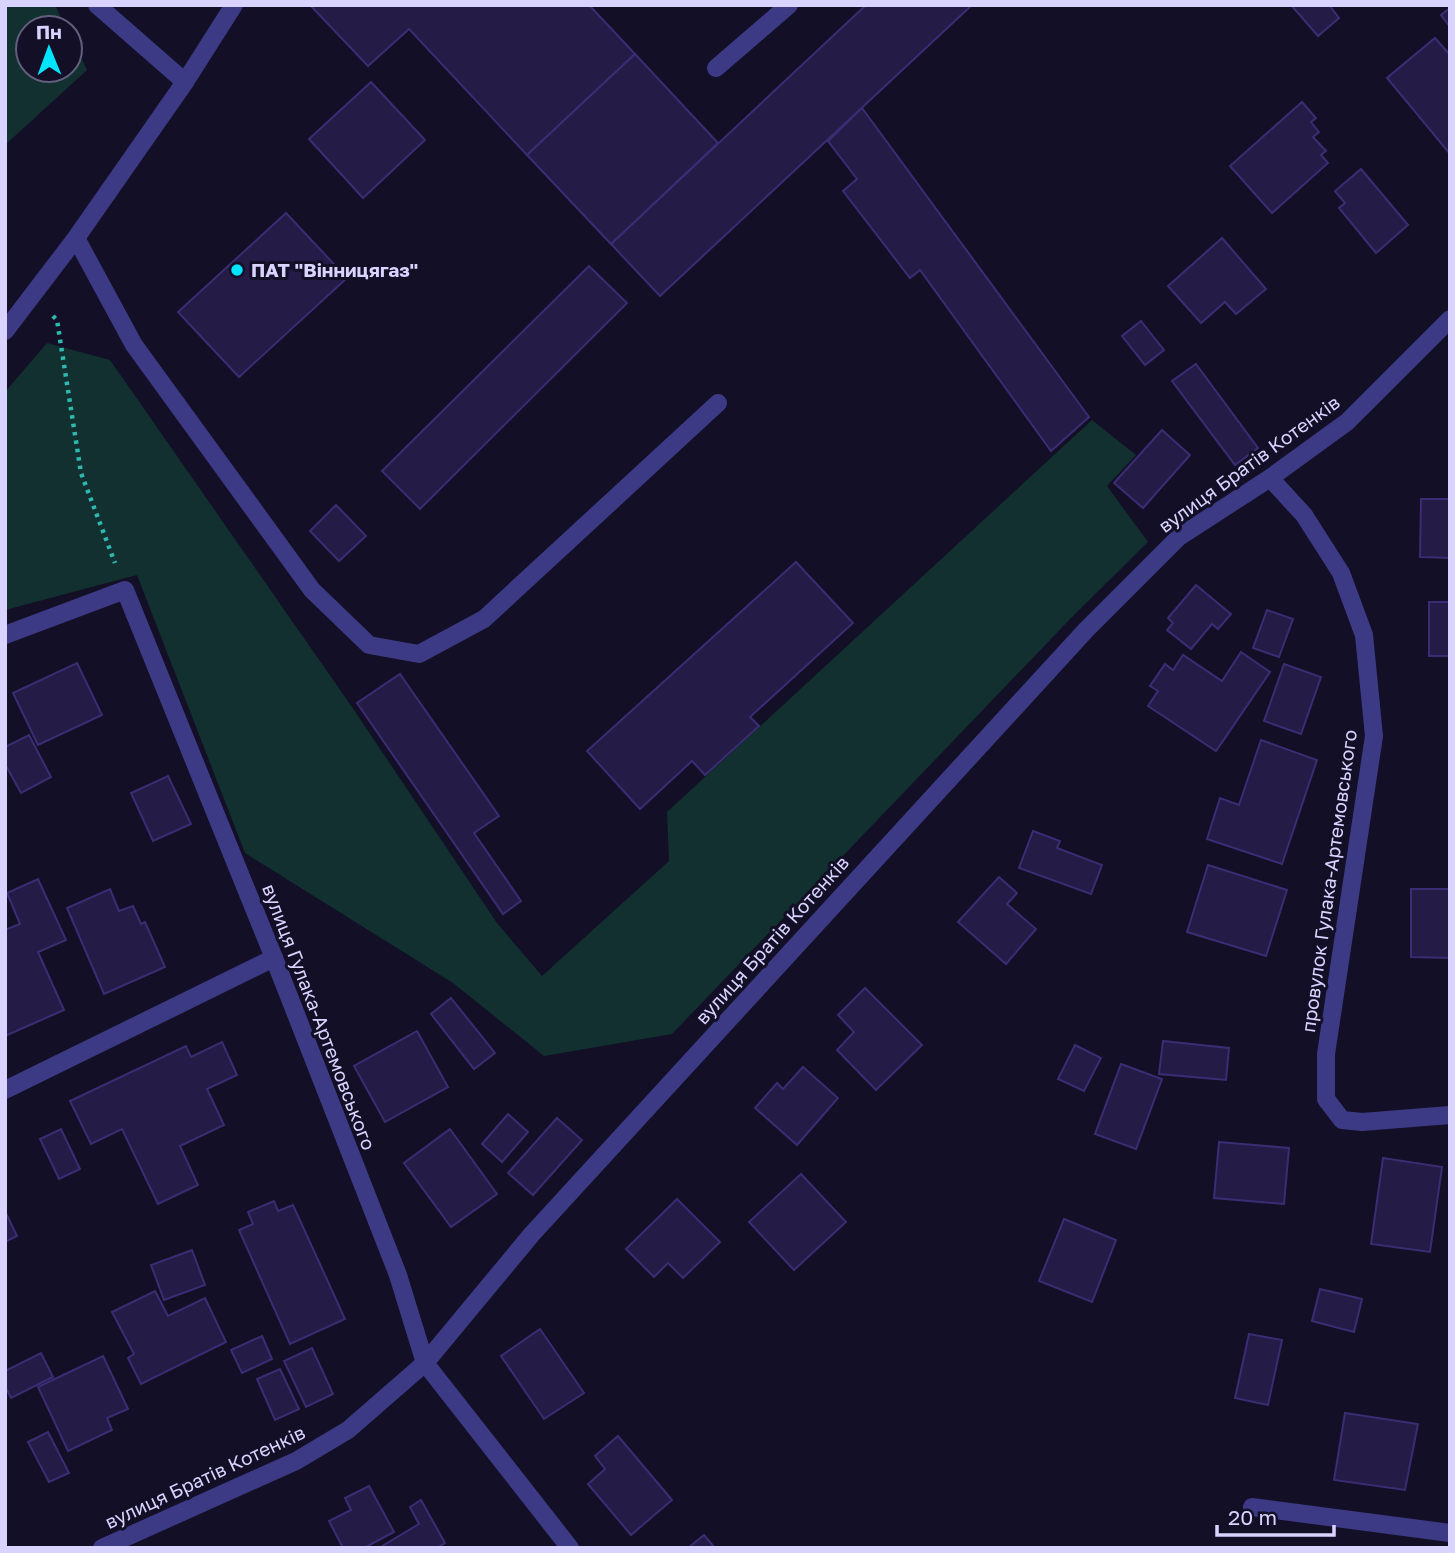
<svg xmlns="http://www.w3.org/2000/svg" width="1455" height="1553" viewBox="0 0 1455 1553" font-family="'Golos Text',sans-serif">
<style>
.green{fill:#12302f}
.building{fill:#241b47;stroke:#3b2d73;stroke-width:2}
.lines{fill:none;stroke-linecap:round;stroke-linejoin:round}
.path{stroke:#2fb8b0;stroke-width:4.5;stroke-dasharray:3.5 5;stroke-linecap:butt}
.lane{stroke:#3d3a85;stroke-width:18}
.street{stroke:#3d3a85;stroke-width:18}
.poi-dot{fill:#00e5ff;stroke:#130f26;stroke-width:2.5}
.labels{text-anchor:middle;stroke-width:6;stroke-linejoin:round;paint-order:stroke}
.poi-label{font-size:19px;font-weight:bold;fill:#d9d4ff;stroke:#130f26;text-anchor:start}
.street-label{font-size:19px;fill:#d9d4ff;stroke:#130f26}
</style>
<rect width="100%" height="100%" fill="#130f26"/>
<g class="green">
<polygon points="5,5 55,5 66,28 28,28 28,70 70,70 70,35 87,70 5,145"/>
<polygon points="47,343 110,360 352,707 497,923 542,976 669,861 667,812 1092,420 1136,455 1107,486 1148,542 1073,616 672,1034 544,1056 453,983 245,853 137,575 5,610 5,392"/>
</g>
<g class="building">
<polygon points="310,5 589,5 635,54 527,155 409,29 368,66"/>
<polygon points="866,5 972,5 660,296 611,244"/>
<polygon points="1291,5 1329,5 1339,18 1318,36"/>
<polygon points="1450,8 1450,27 1441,15"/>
<polygon points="1435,38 1450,55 1450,154 1387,78"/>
<polygon points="635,54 718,143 611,244 527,155"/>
<polygon points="371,82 425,140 363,198 309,139"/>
<polygon points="1302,102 1316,118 1311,122 1319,132 1313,137 1326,151 1321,155 1328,163 1272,213 1230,166"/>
<polygon points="862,108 1089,417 1051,451 920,270 910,278 843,191 857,179 828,141"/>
<polygon points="1361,169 1408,225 1376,253 1339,208 1345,203 1335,191"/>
<polygon points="286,213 347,278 239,377 178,312"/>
<polygon points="1222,238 1266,289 1236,314 1225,302 1201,323 1168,286"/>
<polygon points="589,266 627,303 420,509 382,471"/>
<polygon points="1141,321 1164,350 1145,365 1122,336"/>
<polygon points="1196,364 1258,448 1235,465 1172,381"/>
<polygon points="1162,430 1190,455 1143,508 1114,483"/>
<polygon points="1421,499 1450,499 1450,558 1420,557"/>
<polygon points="336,505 366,536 339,561 310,531"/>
<polygon points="796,562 853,623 750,717 759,726 705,775 692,761 640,809 587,751"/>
<polygon points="1196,585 1231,614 1218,629 1212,624 1191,649 1167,630 1173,623 1168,618"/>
<rect x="1429" y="602" width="21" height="54"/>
<polygon points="1267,610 1293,619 1279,657 1253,648"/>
<polygon points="1241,652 1270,672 1216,751 1148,706 1158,691 1150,686 1165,664 1173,670 1183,655 1222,681"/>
<polygon points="77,663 102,715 38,745 13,693"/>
<polygon points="1284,664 1321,677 1301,734 1264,721"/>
<polygon points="400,674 499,816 474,833 521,901 503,914 357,703"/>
<polygon points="29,735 51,777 21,793 5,764 5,747"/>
<polygon points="1261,740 1317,760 1282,864 1207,839 1220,798 1239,805"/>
<polygon points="168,776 191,824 153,841 131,793"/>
<polygon points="1033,831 1060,841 1057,848 1102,865 1091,894 1019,868"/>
<polygon points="1208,865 1287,890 1266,956 1187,932"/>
<polygon points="999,877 1017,893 1007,904 1036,929 1006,964 958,922"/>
<polygon points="38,879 66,940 38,952 64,1010 5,1036 5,930 20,924 7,893"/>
<polygon points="110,889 119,911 133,906 141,924 145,922 165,967 104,994 67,908"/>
<polygon points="1411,889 1450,889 1450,958 1411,957"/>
<polygon points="865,988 922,1045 876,1090 837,1050 854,1032 838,1015"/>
<polygon points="451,998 495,1053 474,1069 431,1014"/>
<polygon points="417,1031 448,1087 385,1122 354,1066"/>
<polygon points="1163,1041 1229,1048 1226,1080 1159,1074"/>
<polygon points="222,1042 237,1075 207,1089 224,1125 180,1146 198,1185 158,1204 122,1129 91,1144 70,1101 186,1046 191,1057"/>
<polygon points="1075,1045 1101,1058 1084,1091 1058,1079"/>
<polygon points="1121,1064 1162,1079 1136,1149 1095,1134"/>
<polygon points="803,1067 838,1098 797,1145 755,1108 777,1083 783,1089"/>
<polygon points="508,1114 528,1132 502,1162 482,1144"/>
<polygon points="557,1118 582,1140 533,1195 508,1173"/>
<polygon points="61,1129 80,1169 59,1179 40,1139"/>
<polygon points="450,1129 497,1194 451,1227 404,1163"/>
<polygon points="1219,1142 1289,1148 1284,1204 1214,1198"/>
<polygon points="1383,1158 1442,1167 1430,1252 1371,1244"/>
<polygon points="801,1174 846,1222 794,1270 749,1222"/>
<polygon points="677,1199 720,1242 683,1278 668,1263 654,1277 626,1249"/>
<polygon points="274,1201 278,1211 293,1205 345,1319 290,1344 239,1230 253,1224 248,1212"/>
<polygon points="5,1211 17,1236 5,1242"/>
<polygon points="1064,1219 1116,1240 1092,1302 1039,1281"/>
<polygon points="192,1250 205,1285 164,1300 151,1265"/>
<polygon points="1320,1289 1362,1299 1354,1332 1312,1321"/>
<polygon points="155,1291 168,1316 205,1298 226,1342 141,1384 128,1358 134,1354 112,1312"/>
<polygon points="540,1329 584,1393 544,1419 501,1356"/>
<polygon points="1249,1334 1282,1340 1268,1405 1235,1398"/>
<polygon points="262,1336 272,1359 242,1373 231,1350"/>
<polygon points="312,1348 333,1394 306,1407 284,1361"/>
<polygon points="41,1353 53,1377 11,1398 5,1386 5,1371"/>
<polygon points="103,1356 128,1409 107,1418 112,1430 68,1451 38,1387"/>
<polygon points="280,1369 299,1409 275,1420 257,1379"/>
<polygon points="1345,1413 1418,1424 1405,1490 1334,1480"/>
<polygon points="48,1432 69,1473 49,1482 28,1442"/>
<polygon points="618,1436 672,1500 631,1535 588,1484 605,1469 595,1456"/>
<polygon points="369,1486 394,1532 364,1548 343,1548 329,1521 351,1510 345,1498"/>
<polygon points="421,1500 445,1543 437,1548 379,1548 419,1524 410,1507"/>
<polygon points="704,1535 715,1548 688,1548"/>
</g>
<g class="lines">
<polyline class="path" points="53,316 57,320 81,473 115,563"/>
<g class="lane">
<polyline points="716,68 789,5"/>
<polyline points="185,82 234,5"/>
<polyline points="76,238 134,345 312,590 369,645 419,654 484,619 718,403"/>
<polyline points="1252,1507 1450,1533"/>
</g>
<g class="street">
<polyline points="5,331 76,238 185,82 97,5"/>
<polyline points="1270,478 1304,515 1341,573 1364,635 1374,736 1326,1054 1326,1099 1342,1120 1362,1122 1450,1115"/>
<polyline points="5,635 125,590 274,958 398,1275 425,1363 570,1548"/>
<polyline points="5,1090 274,958"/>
<polyline points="102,1548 296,1461 348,1430 425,1363 532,1234 1086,630 1179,537 1270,478 1347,422 1450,319"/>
</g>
</g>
<circle class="poi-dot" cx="237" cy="270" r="7"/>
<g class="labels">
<g class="poi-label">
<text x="251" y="277">ПАТ "Вінницягаз"</text>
</g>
<g class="street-label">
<text transform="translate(1249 464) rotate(-36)" y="7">вулиця Братів Котенків</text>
<text transform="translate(1329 881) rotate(-82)" y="7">провулок Гулака-Артемовського</text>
<text transform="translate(772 940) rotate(-48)" y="7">вулиця Братів Котенків</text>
<text transform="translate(319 1017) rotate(69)" y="7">вулиця Гулака-Артемовського</text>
<text transform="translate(205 1477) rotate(-25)" y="7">вулиця Братів Котенків</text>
</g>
</g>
<rect width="1455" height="1553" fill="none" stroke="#d9d4ff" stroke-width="14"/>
<g transform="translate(49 49) rotate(359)"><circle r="33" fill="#130f26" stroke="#625e7d" stroke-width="2"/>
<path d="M0-5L12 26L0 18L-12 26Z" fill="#00e5ff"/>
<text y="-10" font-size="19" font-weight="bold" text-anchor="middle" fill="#d9d4ff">Пн</text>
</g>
<path d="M1217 1525v10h117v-10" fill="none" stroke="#d9d4ff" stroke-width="3.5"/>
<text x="1228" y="1525" font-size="21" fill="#d9d4ff" stroke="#130f26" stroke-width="5" paint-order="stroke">20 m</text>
</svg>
